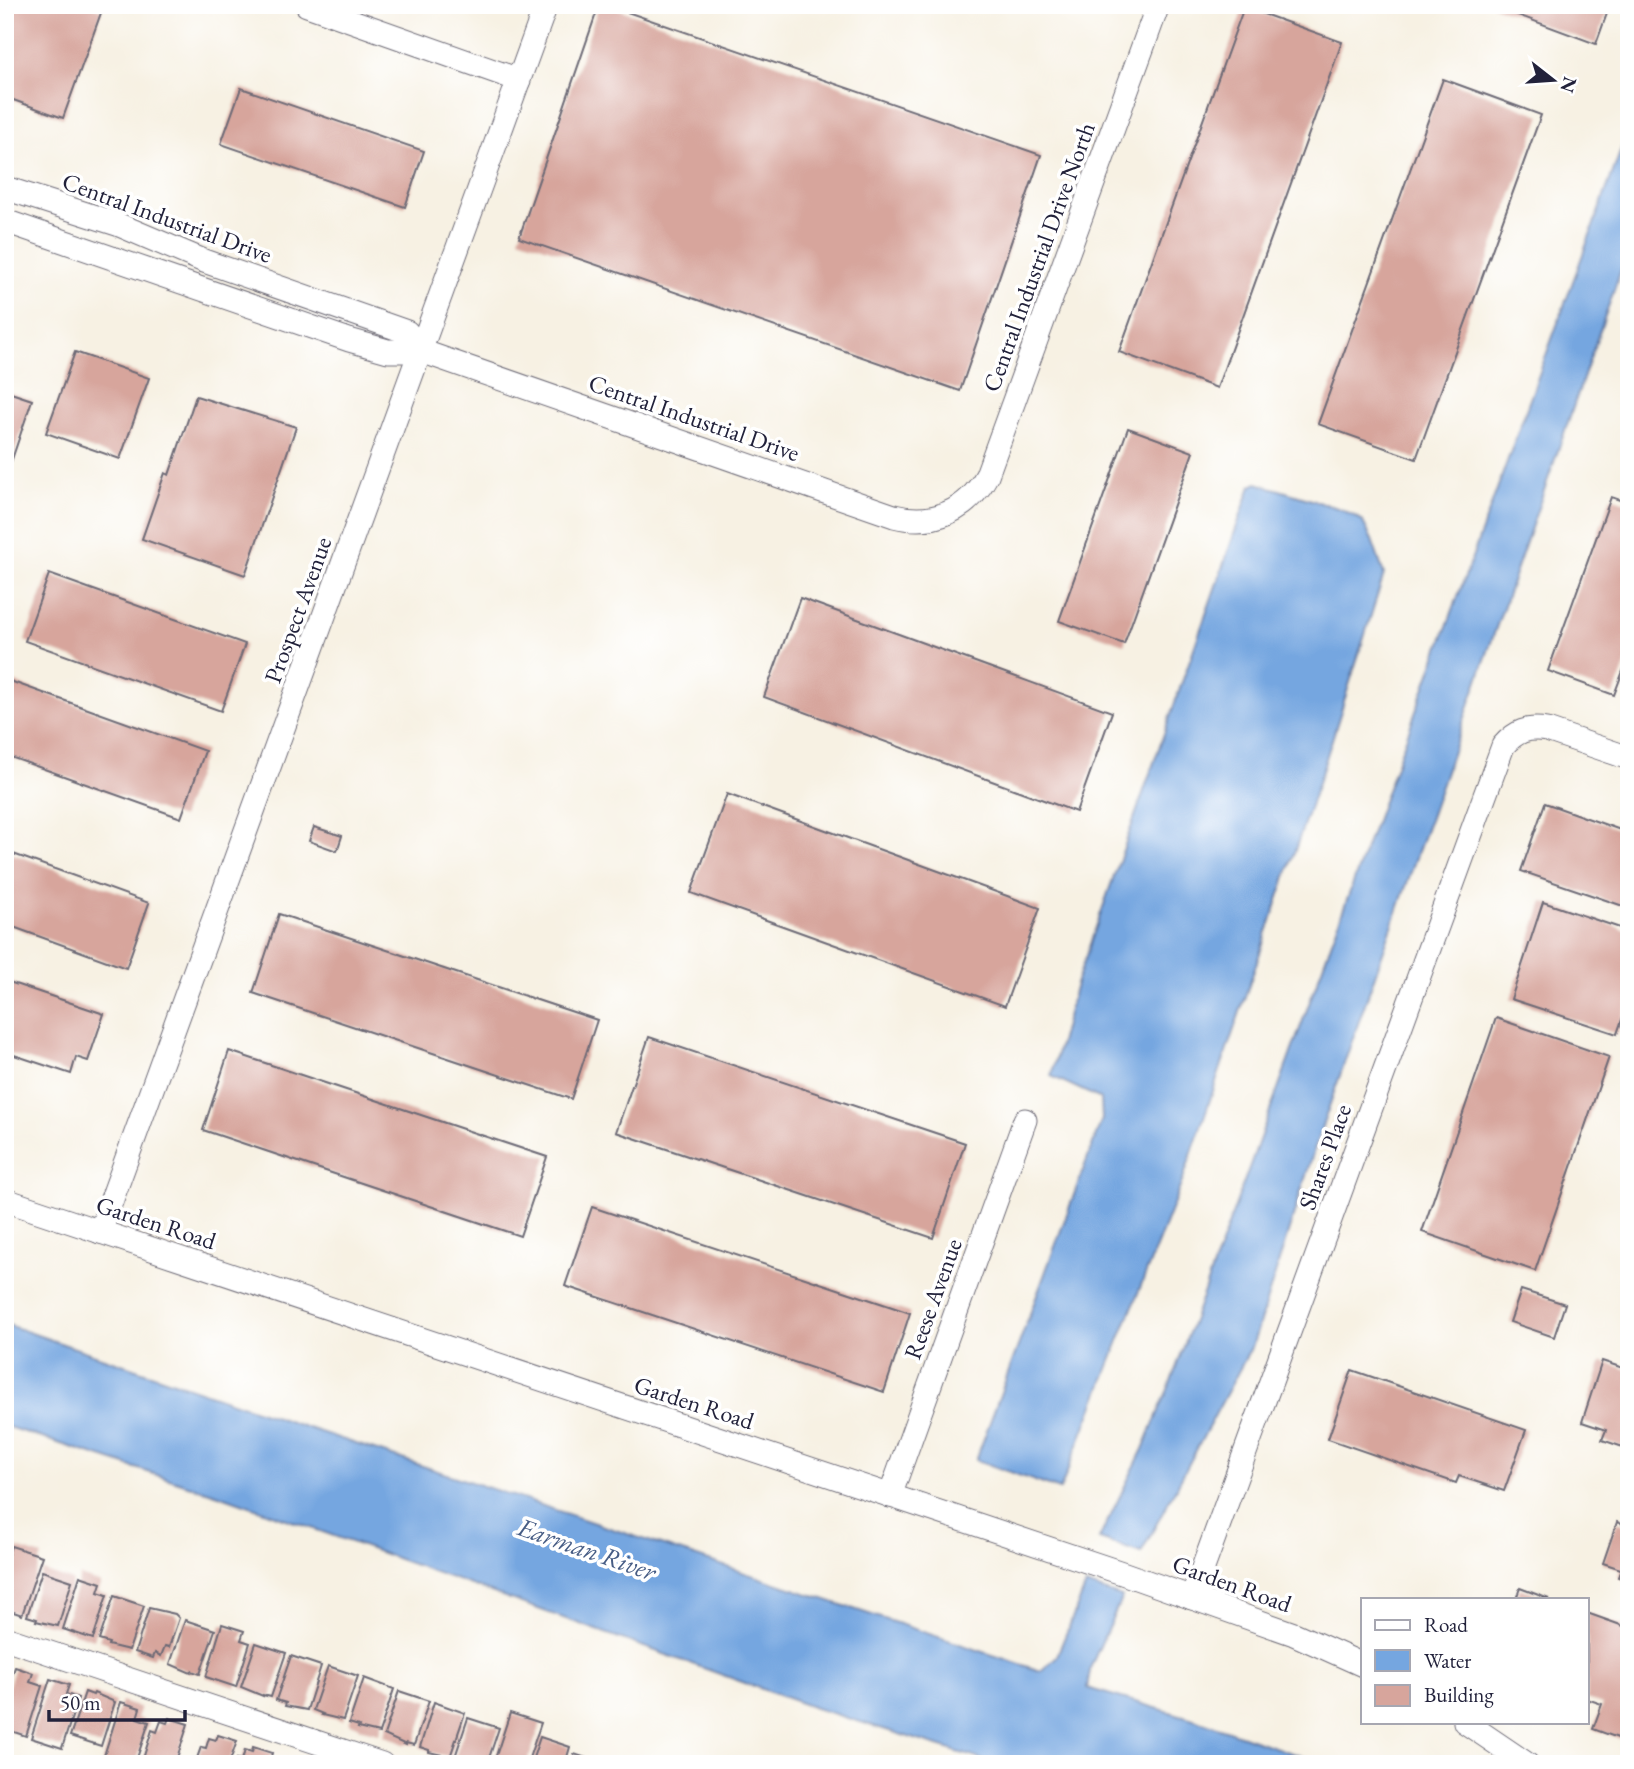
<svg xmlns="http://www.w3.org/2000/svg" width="1634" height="1769" viewBox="0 0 1634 1769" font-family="'EB Garamond',serif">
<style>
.water{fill:#75a6e0;stroke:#4c648e;stroke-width:2}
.building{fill:#d7a59c}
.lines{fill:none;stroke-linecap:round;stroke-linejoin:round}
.minor-casing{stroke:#6d6a76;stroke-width:25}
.minor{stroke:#fff;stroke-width:23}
.labels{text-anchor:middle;stroke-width:7;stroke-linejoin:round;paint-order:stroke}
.street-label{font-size:24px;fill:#22223b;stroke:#fff}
.water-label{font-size:26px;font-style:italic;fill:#475d85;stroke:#fff}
</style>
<rect width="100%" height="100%" fill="#fff"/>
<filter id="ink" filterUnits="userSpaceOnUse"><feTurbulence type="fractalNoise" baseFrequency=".0143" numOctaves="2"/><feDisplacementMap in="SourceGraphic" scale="14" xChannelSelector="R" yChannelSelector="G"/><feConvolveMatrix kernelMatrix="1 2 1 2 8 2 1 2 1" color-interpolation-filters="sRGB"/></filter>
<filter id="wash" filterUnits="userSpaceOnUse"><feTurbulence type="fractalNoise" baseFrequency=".00686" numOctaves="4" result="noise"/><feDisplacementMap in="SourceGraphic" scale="28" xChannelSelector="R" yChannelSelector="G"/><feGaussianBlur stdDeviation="1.57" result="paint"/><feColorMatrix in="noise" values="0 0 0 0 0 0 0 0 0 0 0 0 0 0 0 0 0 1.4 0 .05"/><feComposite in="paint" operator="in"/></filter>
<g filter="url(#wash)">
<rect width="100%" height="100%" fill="#f7f1e3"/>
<g class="water">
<polygon points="1629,128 1629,247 1315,1147 1253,1344 1141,1553 1099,1539 1143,1449 1169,1387"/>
<polygon points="1257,483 1341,509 1362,520 1372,540 1384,574 1324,765 1182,1182 1060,1490 976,1460 1102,1119 1101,1099 1051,1076 1076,984 1251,486"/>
<polygon points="5,1324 311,1429 1041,1671 1057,1656 1086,1585 1122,1597 1091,1666 1087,1688 1194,1719 1323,1764 996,1764 812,1707 222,1496 5,1426"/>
</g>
<g id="blocks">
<g class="building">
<polygon points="5,5 89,5 102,10 63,118 5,97"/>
<polygon points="599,5 607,5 1041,155 960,391 519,238"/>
<polygon points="1491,5 1610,5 1596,44"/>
<polygon points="1244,7 1342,42 1217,388 1119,352"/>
<polygon points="1443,79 1541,115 1416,459 1318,424"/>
<polygon points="241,88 424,151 405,207 221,144"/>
<polygon points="75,352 149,378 120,459 46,433"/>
<polygon points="5,391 32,400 6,477 5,477"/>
<polygon points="196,396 296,427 245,575 142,539 165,473 169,475"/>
<polygon points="1128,428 1193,452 1124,644 1059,621"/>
<polygon points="1611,497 1629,503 1629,655 1614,695 1548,671"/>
<polygon points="49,574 245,644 221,711 25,641"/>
<polygon points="800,598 1112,712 1076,812 764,697"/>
<polygon points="10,681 205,751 181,818 5,755 5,695"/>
<polygon points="727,794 1040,908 1005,1006 691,893"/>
<polygon points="1545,803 1629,833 1629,908 1521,871"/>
<polygon points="314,827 342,836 337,851 309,841"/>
<polygon points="5,851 149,903 126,968 5,924"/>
<polygon points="1543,902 1629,931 1629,999 1617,1034 1511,999"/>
<polygon points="279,914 597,1020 571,1099 253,993"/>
<polygon points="9,982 104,1014 88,1061 76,1057 71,1074 5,1052 5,993"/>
<polygon points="1496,1018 1609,1057 1535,1271 1422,1232"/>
<polygon points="649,1037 965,1143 933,1238 616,1132"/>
<polygon points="229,1051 547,1157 520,1236 203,1130"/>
<polygon points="592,1207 910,1313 884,1392 565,1286"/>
<polygon points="1521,1290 1565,1304 1554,1337 1510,1322"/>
<polygon points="1602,1361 1629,1370 1629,1449 1602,1440 1606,1430 1582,1422"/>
<polygon points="1352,1370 1526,1430 1504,1491 1459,1476 1456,1483 1328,1439"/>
<polygon points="1617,1522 1629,1527 1629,1581 1618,1577 1621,1569 1603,1563"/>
<polygon points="11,1546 42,1556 22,1615 5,1609 7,1599 5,1598 5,1564"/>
<polygon points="42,1571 72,1581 58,1626 36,1621 37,1619 27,1616"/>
<polygon points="80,1576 101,1583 98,1592 107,1595 93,1639 63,1629"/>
<polygon points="1520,1588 1549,1599 1516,1599"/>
<polygon points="114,1596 144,1606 129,1650 108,1645 109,1643 99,1640"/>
<polygon points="149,1608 175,1614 179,1618 169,1647 165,1646 161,1656 155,1653 153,1658 135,1652"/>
<polygon points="1587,1613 1629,1628 1629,1742 1593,1729 1602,1704 1587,1699"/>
<polygon points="185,1620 215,1630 200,1674 192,1671 191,1673 170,1664"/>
<polygon points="222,1624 244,1631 241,1640 250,1643 236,1687 206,1677"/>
<polygon points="256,1643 286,1653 271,1697 263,1695 263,1696 241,1687"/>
<polygon points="291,1656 321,1666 307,1710 285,1706 286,1703 276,1700"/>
<polygon points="328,1666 358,1676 343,1720 322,1715 323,1714 313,1710"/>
<polygon points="15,1667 33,1673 30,1682 42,1686 26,1736 5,1729 5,1696"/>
<polygon points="364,1678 394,1689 379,1733 358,1728 359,1726 349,1723"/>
<polygon points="50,1679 69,1685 66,1694 78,1698 62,1748 31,1738"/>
<polygon points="399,1691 429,1701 414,1745 406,1743 406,1745 384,1735"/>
<polygon points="85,1692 93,1695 94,1693 115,1702 101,1746 70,1736"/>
<polygon points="121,1702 140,1708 137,1718 149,1722 135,1764 109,1764 102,1762"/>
<polygon points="434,1702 465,1713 450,1757 429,1752 429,1750 420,1747"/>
<polygon points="510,1713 541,1723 527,1764 494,1762"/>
<polygon points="169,1718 188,1724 175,1764 147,1763 143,1759 152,1730 157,1732 161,1721 167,1723"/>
<polygon points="468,1718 499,1728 488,1761 485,1760 483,1764 465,1764 454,1760"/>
<polygon points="218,1735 237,1741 229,1764 195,1764 201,1747 206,1748 209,1738 216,1740"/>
<polygon points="540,1737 570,1747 565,1764 531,1764"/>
<polygon points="253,1747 272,1753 269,1764 235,1764 237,1759 242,1760 245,1750 252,1752"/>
<polygon points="574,1754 601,1763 601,1764 571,1764"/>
</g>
</g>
</g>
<g filter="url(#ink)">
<use href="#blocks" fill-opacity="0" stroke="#6d6a76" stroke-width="2"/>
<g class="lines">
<defs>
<g id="minor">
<polyline points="307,5 519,80"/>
<polyline points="5,188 117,224 204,261 407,332 421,351"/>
<path d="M5 221 349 340 388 351H421L894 516C933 526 968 511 987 475L1158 5"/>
<polyline points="5,1200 1122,1573 1294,1634 1363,1665"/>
<polyline points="100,1232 546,5"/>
<polyline points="890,1496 1025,1120"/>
<path d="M1192 1598 1503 746C1516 731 1527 727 1547 730L1629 758"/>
<polyline points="5,1638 382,1764"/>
<polyline points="1465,1722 1527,1764"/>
</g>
</defs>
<use href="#minor" class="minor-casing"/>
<use href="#minor" class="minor"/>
</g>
</g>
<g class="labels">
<g class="street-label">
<text transform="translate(167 218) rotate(20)" y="8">Central Industrial Drive</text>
<text transform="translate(1039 257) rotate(-70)" y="8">Central Industrial Drive North</text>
<text transform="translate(694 418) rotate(19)" y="8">Central Industrial Drive</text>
<text transform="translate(298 610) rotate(-70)" y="8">Prospect Avenue</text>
<text transform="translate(1325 1157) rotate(-70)" y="8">Shares Place</text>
<text transform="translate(156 1223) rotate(18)" y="8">Garden Road</text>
<text transform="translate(933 1299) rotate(-70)" y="8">Reese Avenue</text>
<text transform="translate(694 1403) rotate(18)" y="8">Garden Road</text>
<text transform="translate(1232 1584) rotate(20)" y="8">Garden Road</text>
</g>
<g class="water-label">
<text transform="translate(587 1549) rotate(19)" y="9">Earman River</text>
</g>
</g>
<rect width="1634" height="1769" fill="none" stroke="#fff" stroke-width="28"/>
<rect x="1361" y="1598" width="228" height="126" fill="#ffffff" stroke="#a7a7b1" stroke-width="2"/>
<rect x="1375" y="1620" width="35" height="10" fill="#ffffff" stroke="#a7a7b1" stroke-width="2"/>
<text x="1424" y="1632" font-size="21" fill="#22223b">Road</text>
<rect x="1375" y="1650" width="35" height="21" fill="#75a6e0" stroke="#a7a7b1" stroke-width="2"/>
<text x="1424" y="1668" font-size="21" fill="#22223b">Water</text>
<rect x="1375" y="1685" width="35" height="21" fill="#d7a59c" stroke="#a7a7b1" stroke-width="2"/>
<text x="1424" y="1702" font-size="21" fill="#22223b">Building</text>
<g transform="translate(1553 80) rotate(107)" stroke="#ffffff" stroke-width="5" paint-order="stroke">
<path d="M0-5L12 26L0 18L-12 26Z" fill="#22223b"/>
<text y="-10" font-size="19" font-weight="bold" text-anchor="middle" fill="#22223b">N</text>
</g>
<path d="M49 1710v10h136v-10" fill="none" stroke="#22223b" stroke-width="3.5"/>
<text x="60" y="1710" font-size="21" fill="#22223b" stroke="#ffffff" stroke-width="5" paint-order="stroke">50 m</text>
</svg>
